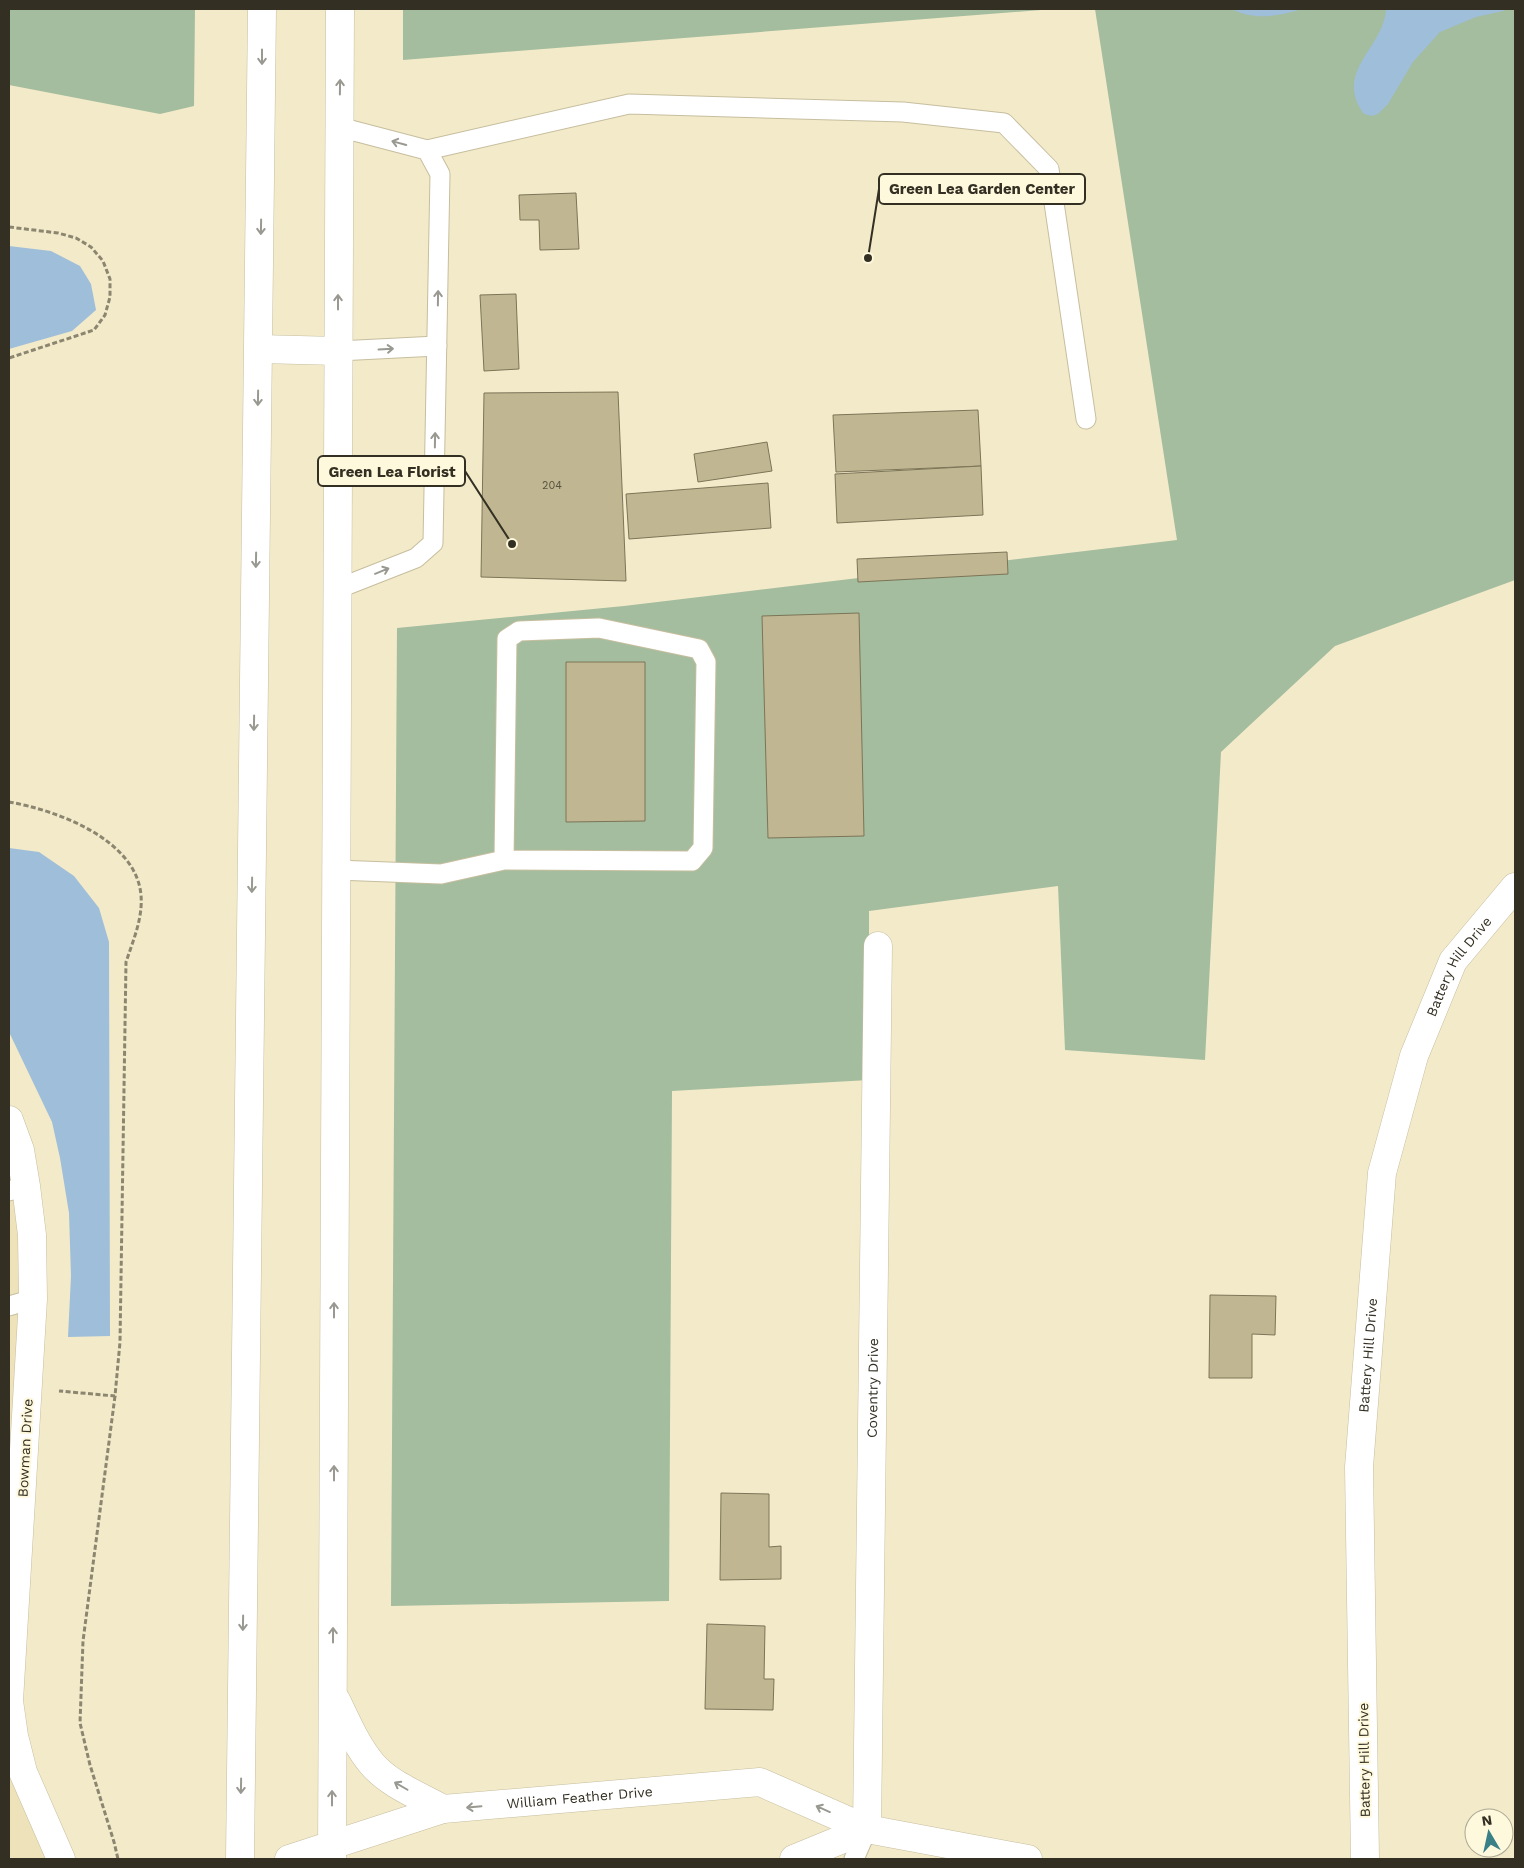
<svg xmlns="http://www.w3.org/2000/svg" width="1524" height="1868" viewBox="0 0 1524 1868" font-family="'Work Sans',sans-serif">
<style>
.built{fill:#ede2ba}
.forest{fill:#a3bd9e}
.water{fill:#9fbed9}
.building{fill:#c0b792;stroke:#7c7457}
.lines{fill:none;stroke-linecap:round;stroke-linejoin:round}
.service-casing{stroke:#c6be9e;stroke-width:21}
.minor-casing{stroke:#c6be9e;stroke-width:29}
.trunk-casing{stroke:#c6be9e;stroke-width:29}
.path{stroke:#8c8670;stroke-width:3;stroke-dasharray:5 2.5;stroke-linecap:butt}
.service{stroke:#fff;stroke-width:19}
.minor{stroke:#fff;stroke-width:28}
.trunk{stroke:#fff;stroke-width:28}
.oneway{stroke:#999891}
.labels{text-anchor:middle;stroke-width:4;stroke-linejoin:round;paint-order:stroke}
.number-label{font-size:11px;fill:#56523f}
.street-label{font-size:14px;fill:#333023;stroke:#fef8dd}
.leader{fill:none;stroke:#333023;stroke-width:2}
.callout-dot{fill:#333023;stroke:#fef8dd;stroke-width:2}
.callout{fill:#fef8dd;stroke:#333023;stroke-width:2}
.callout-label{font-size:15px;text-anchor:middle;font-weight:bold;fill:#333023}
</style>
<rect width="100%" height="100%" fill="#f3eaca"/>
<polygon class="built" points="9,1120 26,1186 9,1701 61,1859 9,1859"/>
<g class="forest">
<polygon points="9,9 195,9 194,106 160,114 9,85"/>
<polygon points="403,9 1053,9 403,60"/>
<polygon points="1095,9 1515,9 1515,580 1335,646 1221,752 1205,1060 1065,1050 1058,886 869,911 869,1080 672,1091 669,1601 391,1606 397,628 624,606 1177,540"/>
</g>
<g class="water">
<path d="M1232 9H1302C1280 16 1253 21 1232 9Z"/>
<path d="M1386 9H1505L1503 11 1476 17 1440 32 1413 62 1388 104 1378 114 1372 116 1364 114C1333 71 1384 48 1386 9Z"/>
<polygon points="9,246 51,251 80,266 91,284 96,310 72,331 9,349"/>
<polygon points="9,848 39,852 74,876 99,908 109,942 110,1336 68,1337 71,1276 69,1213 60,1158 52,1122 9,1032"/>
</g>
<g class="building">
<polygon points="576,193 579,249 540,250 539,220 520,220 519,195"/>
<polygon points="516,294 519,369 484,371 480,295"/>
<polygon points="618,392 626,581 481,577 484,393"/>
<polygon points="978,410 981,466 836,472 833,415"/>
<polygon points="767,442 772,471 698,482 694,454"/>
<polygon points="981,466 983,515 837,523 835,474"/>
<polygon points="768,483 771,528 629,539 626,494"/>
<polygon points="1007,552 1008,574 858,582 857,559"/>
<polygon points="859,613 864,836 768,838 762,616"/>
<polygon points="566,662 645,662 645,821 566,822"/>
<polygon points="1210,1295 1276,1296 1275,1335 1252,1334 1252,1378 1209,1378"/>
<polygon points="721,1493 769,1494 769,1547 781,1546 781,1579 720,1580"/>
<polygon points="707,1624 765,1626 764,1679 774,1679 773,1710 705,1709"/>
</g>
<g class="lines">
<defs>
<g id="service">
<polyline points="427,150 629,104 903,112 1004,123 1049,169 1086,419"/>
<polyline points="338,351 437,346"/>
<polyline points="337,589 416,558 433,543 440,174 427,150 339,127"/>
<polyline points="336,870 441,874 504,860 692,861 703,848 706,662 699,649 599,628 519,631 507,639 504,860"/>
<polyline points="9,1191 26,1186"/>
<polyline points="9,1306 33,1299"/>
<polyline points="854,1859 867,1829"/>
</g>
<g id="minor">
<polyline points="259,349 338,351"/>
<polyline points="9,1120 20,1150 26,1186 32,1235 33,1299 9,1701 14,1736 23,1772 61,1859"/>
<path id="s1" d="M867 1829 878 946"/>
<path id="s2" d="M289 1859 443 1809 760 1782 867 1829 1028 1859"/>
<polyline points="794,1859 867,1829"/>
<path id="s3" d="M1365 1859 1359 1467 1382 1173 1414 1056 1453 961 1515 887"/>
</g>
<g id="trunk">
<path d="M336 1700C347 1722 356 1745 372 1764 390 1785 420 1796 443 1809"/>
<polyline points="240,1859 262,9"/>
<polyline points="332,1859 340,9"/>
</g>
</defs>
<use href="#service" class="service-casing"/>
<use href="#minor" class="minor-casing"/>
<use href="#trunk" class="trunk-casing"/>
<g class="path">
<polyline points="9,227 58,233 76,238 91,247 103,261 110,279 110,297 105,315 94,330 9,358"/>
<path d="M9 802C56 810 136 839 141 895 143 918 133 941 126 962L120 1342 115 1396 59 1391"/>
<polyline points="115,1396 83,1641 80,1723 90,1765 114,1842 118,1859"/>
</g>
<use href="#service" class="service"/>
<use href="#minor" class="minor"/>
<use href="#trunk" class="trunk"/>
</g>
<defs><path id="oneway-shaft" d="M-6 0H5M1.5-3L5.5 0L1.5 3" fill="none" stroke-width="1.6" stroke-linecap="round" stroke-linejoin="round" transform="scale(1.25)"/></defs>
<g class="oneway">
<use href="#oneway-shaft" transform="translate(262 57) rotate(90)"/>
<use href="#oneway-shaft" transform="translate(340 87) rotate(-89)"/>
<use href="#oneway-shaft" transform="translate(399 143) rotate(-165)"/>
<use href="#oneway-shaft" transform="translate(261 227) rotate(91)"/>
<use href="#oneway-shaft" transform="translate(438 298) rotate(-89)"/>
<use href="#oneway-shaft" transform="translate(338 302) rotate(-90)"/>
<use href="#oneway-shaft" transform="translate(386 349) rotate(-3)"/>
<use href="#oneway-shaft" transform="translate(258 398) rotate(91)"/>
<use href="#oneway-shaft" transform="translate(435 440) rotate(-89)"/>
<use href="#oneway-shaft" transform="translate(256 560) rotate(91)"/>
<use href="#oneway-shaft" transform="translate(382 571) rotate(-22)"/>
<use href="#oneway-shaft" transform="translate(254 723) rotate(91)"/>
<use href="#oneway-shaft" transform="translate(252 885) rotate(91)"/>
<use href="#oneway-shaft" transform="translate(334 1310) rotate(-90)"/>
<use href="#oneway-shaft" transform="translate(334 1473) rotate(-90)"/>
<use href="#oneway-shaft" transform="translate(243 1623) rotate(91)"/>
<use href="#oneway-shaft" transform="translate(333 1635) rotate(-90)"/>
<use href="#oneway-shaft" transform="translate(241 1786) rotate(91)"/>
<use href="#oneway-shaft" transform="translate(401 1786) rotate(-150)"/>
<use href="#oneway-shaft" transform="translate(332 1798) rotate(-90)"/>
<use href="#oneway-shaft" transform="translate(474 1807) rotate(175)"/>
<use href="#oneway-shaft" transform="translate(823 1809) rotate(-156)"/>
</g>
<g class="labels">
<g class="number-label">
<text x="552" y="489">204</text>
</g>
<g class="street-label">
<text dy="5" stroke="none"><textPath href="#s3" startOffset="909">Battery Hill Drive</textPath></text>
<text dy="5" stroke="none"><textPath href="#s3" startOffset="504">Battery Hill Drive</textPath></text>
<text dy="5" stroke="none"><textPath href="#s1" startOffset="441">Coventry Drive</textPath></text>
<text transform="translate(25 1448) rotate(-87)" y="5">Bowman Drive</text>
<text transform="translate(1364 1760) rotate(-91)" y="5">Battery Hill Drive</text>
<text dy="5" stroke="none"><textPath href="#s2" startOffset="299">William Feather Drive</textPath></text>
</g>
</g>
<path class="leader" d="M868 258L879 189M512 544L465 471"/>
<g class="callout-dot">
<circle cx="868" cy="258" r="5"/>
<circle cx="512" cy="544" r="5"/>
</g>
<g class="callout">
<rect x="879" y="174" width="206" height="30" rx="5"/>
<rect x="318" y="456" width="147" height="30" rx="5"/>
</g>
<g class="callout-label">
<text x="982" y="194">Green Lea Garden Center</text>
<text x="392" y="477">Green Lea Florist</text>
</g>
<rect width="1524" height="1868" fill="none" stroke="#333023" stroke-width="20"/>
<g transform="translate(1489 1833) rotate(351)"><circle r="24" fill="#fef8dd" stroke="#ada893"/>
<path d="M0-4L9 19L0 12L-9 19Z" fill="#398187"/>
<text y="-8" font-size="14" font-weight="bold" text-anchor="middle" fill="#333023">N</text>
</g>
</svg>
